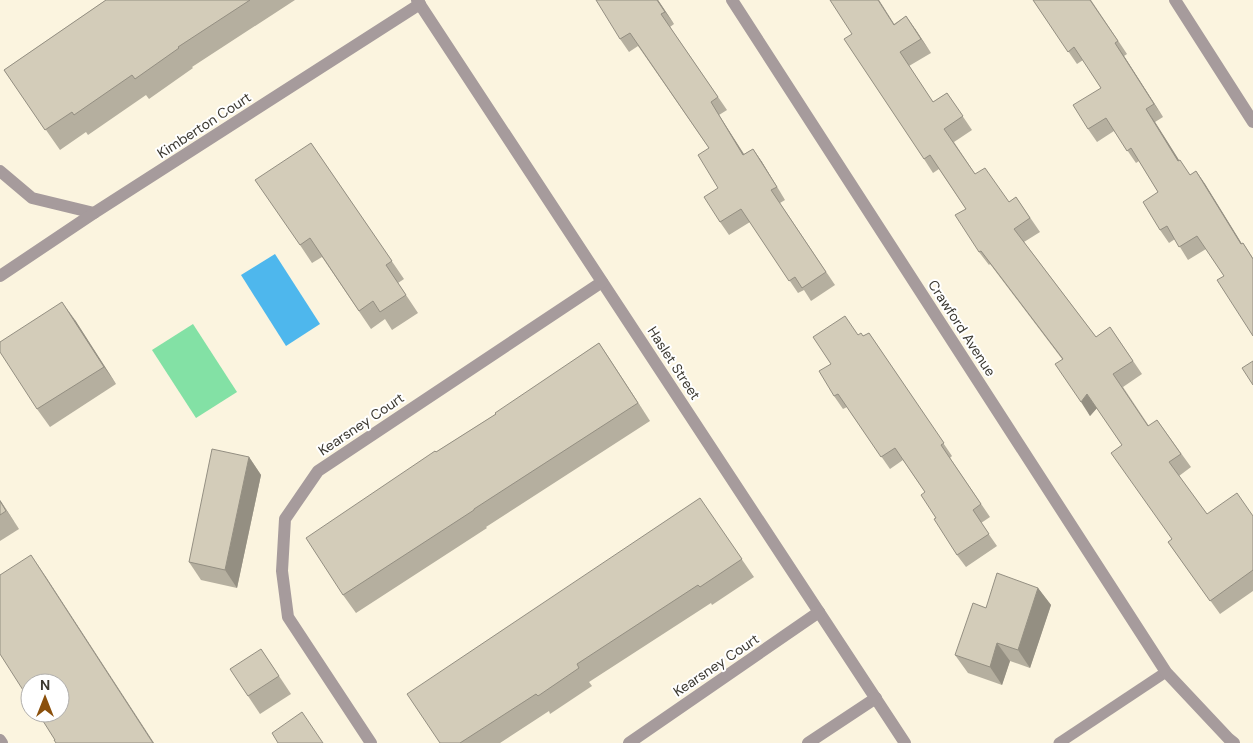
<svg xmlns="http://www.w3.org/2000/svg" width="1253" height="743" viewBox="0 0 1253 743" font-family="'DM Sans',sans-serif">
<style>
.green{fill:#83e1a5}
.water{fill:#4eb7ed}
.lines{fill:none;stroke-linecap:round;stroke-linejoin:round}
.lane{stroke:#a69b9c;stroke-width:11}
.street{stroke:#a69b9c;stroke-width:12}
.wall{fill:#b5af9f}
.shaded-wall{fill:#948f82}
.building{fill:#d3ccb9;stroke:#948f82}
.labels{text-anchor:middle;stroke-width:4;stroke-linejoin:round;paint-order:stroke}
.street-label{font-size:14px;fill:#3b3830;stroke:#fff}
</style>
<rect width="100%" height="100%" fill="#fbf4df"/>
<polygon class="green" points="193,324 237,392 196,418 152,350"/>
<polygon class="water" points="275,254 320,324 286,346 241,275"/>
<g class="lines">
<polyline class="lane" points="1059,743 1166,672"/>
<g class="street">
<polyline points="417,0 905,743"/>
<polyline points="732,0 1166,672 1229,739 1234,743"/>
<polyline points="1175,0 1253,122"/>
<polyline points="0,171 32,198 94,213"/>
<polyline points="0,276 94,213 420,4"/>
<polyline points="0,740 2,743"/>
<polyline points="371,743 288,617 282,571 285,519 318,471 602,282"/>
<polyline points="629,743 819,612"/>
<polyline points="808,743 876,698"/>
</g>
</g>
<g class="wall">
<polygon points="106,0 295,0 192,67 193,68 149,99 146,95 88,135 86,132 60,150 4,70"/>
<polygon points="658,0 674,24 670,27 727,110 719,115 744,154 753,149 762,162 785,200 780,203 835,285 811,301 804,290 798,293 750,222 729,235 720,222 718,188 709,148 638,46 629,52 620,39"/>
<polygon points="1033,0 1091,0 1127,54 1124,56 1163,117 1155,122 1179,160 1190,175 1196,171 1205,184 1242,244 1243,243 1253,258 1253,336 1224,276 1206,249 1188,260 1175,239 1169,243 1160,230 1158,192 1139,161 1136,163 1114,131 1097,142 1088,129 1101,88 1083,60 1077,64"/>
<polygon points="906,16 931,53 909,66 933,102 947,93 972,130 954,142 975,174 1009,202 1016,197 1040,232 1024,242 1096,337 1110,327 1142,374 1123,387 1149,426 1157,420 1191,467 1179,476 1207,514 1253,516 1253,591 1220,614 1168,542 1172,539 1122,445 1097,408 1090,416 1062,359 990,264 989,265 979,252 966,209 939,169 933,173 924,159 852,34 894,24"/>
<polygon points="311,143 404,279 398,283 418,313 392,330 385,319 371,329 322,257 312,263 300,245"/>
<polygon points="75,320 116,384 50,427 37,409"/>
<polygon points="869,333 952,456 950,458 990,517 981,523 997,546 966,567 957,555 936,518 925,492 903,460 890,469 847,407 843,409 834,396 831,364 858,335 863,336"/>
<polygon points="599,343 650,421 486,527 487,528 356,613 343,595 436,452 496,414"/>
<polygon points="249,457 261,475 237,588 201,580 189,562"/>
<polygon points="0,500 19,529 0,541"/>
<polygon points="712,516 754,577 712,605 711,603 589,682 592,686 550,714 549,711 500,743 440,743"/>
<polygon points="1038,588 1051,605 1030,668 1010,661 1002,685 968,673 955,655"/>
<polygon points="261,649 291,694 260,714 248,696"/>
</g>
<g class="shaded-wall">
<polygon points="657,0 658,0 674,24 665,12"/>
<polygon points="878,0 879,0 903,38 894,25"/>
<polygon points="906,16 916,30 931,53 921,39"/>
<polygon points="1115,43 1124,56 1163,117 1154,104"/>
<polygon points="711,102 719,115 752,167 743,155"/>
<polygon points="1146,109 1155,122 1187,173 1178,161"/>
<polygon points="753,149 762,162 785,200 777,187"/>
<polygon points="1196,171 1205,184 1250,257 1241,244"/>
<polygon points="62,302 75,320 116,384 104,367"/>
<polygon points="599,343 611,361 650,421 638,403"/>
<polygon points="1087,394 1097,408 1090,416 1081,402"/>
<polygon points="249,457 261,475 237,588 225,570"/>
<polygon points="0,500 19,529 0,501"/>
<polygon points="31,555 46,577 154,743 153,743"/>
<polygon points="1038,588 1051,605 1030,668 1018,650"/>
<polygon points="997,643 1010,661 1002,685 990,667"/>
</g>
<g class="building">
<polygon points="106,0 250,0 178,47 179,48 135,79 132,75 74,115 72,112 45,130 4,70"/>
<polygon points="596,0 657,0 665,12 661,14 718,97 711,102 743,155 753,149 777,187 771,190 826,272 802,288 795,277 789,281 741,209 720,222 704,197 718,188 698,155 709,148 630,33 620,39"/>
<polygon points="830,0 878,0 894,25 906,16 921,39 900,52 933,102 947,93 963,116 944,129 975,174 985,168 1009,202 1016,197 1030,218 1014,229 1096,337 1110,327 1133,361 1113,374 1148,426 1157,420 1181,454 1169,462 1207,514 1237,493 1253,516 1253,570 1210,601 1168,542 1172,539 1111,453 1122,445 1087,394 1081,402 1055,364 1063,359 981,251 979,252 955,215 966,209 930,155 924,159 844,39 852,34"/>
<polygon points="1033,0 1090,0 1118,41 1115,43 1154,104 1146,109 1178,161 1180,160 1190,175 1196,171 1241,244 1243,243 1253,259 1253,336 1217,280 1224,276 1197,236 1179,247 1167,226 1160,230 1143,202 1158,192 1131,148 1127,151 1106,118 1088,129 1073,105 1101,88 1074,47 1068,52"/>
<polygon points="311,143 392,261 386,265 406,295 380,312 373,301 359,311 310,238 300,245 255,180"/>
<polygon points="62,302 104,367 37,409 0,352 0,342"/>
<polygon points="845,316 858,335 861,333 863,336 869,333 944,443 941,445 981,504 973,510 989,534 957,555 934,519 936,518 921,495 925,492 895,448 881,457 838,394 834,396 819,371 831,364 813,337"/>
<polygon points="599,343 638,403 474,509 474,510 343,595 306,538 435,451 436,452 496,414 495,413"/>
<polygon points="1253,361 1253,385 1242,368"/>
<polygon points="212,449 249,457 225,570 189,562"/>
<polygon points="700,498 742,559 700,587 698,585 577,664 579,668 538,696 536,694 460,743 440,743 407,694"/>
<polygon points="0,501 6,511 0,515"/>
<polygon points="31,555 153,743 56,743 54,740 55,740 38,713 60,713 60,683 30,683 30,701 0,654 0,575"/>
<polygon points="997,573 1038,588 1018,650 997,643 990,667 955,655 973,603 986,608"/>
<polygon points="261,649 279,676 248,696 230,669"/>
<polygon points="302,712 323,743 278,743 272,733"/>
</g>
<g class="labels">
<g class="street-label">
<text transform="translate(204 125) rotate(-33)" y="5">Kimberton Court</text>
<text transform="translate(962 328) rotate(57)" y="5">Crawford Avenue</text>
<text transform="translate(674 363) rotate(57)" y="5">Haslet Street</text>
<text transform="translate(361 424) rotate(-34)" y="5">Kearsney Court</text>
<text transform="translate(716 665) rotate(-34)" y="5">Kearsney Court</text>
</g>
</g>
<g transform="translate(45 698)"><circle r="24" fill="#ffffff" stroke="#b1afac"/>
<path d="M0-4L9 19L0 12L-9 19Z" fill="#8b500c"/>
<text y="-8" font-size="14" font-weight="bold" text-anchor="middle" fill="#3b3830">N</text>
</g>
</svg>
